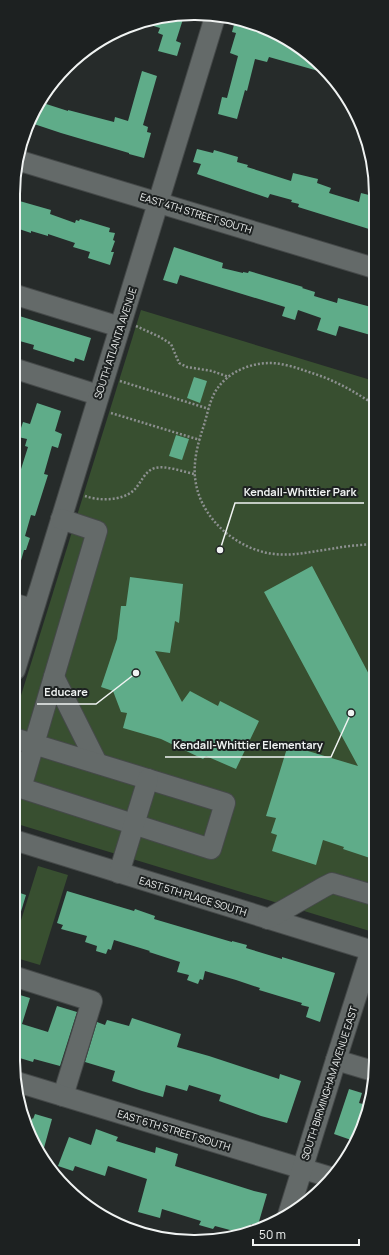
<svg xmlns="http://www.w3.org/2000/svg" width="389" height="1255" viewBox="0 0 389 1255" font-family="Manrope,sans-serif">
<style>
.green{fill:#384f30}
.building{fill:#5fac89}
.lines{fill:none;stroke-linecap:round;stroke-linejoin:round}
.minor-casing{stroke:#454949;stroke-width:22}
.path{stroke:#8c908f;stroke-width:2.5;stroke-dasharray:2 2;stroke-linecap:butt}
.minor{stroke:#646a69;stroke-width:20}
.labels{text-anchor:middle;stroke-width:4;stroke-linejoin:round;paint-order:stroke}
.street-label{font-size:10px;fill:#f0f3f2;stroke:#1d2121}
.rim{fill:none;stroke:#f0f3f2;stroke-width:2}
.leader{fill:none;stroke:#f0f3f2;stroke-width:1.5}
.callout-dot{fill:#f0f3f2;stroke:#1d2121;stroke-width:1.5}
.callout-label{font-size:11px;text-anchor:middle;font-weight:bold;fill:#f0f3f2;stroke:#1d2121;stroke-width:4;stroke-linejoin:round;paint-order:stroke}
</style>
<rect width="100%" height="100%" fill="#262b2a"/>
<g class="green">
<polygon points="141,310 374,381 373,932 14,823 14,718"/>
<polygon points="38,866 68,875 40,965 13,957 13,946"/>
</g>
<g class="building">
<polygon points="159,16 184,16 176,41 181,43 177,56 158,51 163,35 158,33 160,28 144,23"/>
<polygon points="235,21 285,37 292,42 291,46 300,48 323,66 329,74 269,57 267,62 255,59 247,91 245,90 237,119 218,114 222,97 227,98 238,56 230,53 236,33 232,32"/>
<polygon points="142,71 157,76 143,125 148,127 147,132 151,133 144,158 129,154 129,153 61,133 31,123 40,102 68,111 68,110 114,122 115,117 128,121"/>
<polygon points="197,149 213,153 214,150 238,157 237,162 248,165 247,167 291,181 293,173 318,179 317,183 331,188 329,193 359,202 361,193 373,196 370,206 374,207 374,219 372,219 369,229 298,207 299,204 291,202 292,200 270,194 268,198 197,174 201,164 193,162"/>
<polygon points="16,200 51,210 50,214 75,223 76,220 79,221 80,219 110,228 109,232 115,233 113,240 115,241 111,252 114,252 110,265 88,258 90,252 73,247 75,243 48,234 48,236 31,231 31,233 16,228"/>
<polygon points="174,247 223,263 222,268 243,273 243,272 248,273 249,271 303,287 302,288 315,292 314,296 337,303 338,298 371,307 370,309 374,310 374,336 339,326 336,336 317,330 321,318 298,310 295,320 282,316 285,307 180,275 177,284 163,280"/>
<polygon points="16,315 91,338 84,361 75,358 74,362 33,349 34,345 16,340"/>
<polygon points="194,377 207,381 200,403 187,398"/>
<polygon points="37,403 61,411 55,431 62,434 58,448 52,446 44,474 48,475 35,516 31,515 25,536 30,538 26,550 24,550 18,571 15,571 15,488 28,447 25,446 27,439 18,437 23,422 30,424"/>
<polygon points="176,435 189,439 182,460 169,456"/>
<polygon points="312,566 373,682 373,859 343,849 344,847 323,840 316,865 272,851 277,835 271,833 276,818 266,816 288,745 358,766 264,592"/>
<polygon points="130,577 183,584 179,623 175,621 170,653 155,651 182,702 190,691 218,706 220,701 259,721 236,769 206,756 203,759 161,739 123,728 127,713 121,712 113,691 101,687 117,639 121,606 126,606"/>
<polygon points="14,891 26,895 16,928 14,928"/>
<polygon points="67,891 134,911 135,909 155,916 154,919 232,942 232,941 247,945 246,948 282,959 282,957 335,973 320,1022 306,1017 309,1007 301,1005 302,1003 259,990 260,988 236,980 205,971 203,980 200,979 198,984 187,980 189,975 177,972 180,962 149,952 150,951 114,940 111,950 108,949 106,954 96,951 97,946 85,942 87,936 61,929 63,925 57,923"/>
<polygon points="13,993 30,998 22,1024 48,1032 57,1006 77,1012 60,1066 34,1059 33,1062 13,1056"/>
<polygon points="132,1018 181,1034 177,1047 209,1056 279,1079 280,1074 301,1081 287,1123 261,1116 219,1101 221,1095 189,1085 187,1091 166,1085 163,1097 142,1091 112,1081 115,1071 85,1062 97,1022 105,1025 107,1020 129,1026"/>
<polygon points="349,1089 362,1093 359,1103 367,1105 354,1141 334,1134"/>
<polygon points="35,1114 52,1119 42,1155 28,1132 32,1118 33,1119"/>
<polygon points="96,1129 118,1137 116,1141 155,1153 156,1147 178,1154 175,1166 254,1191 267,1194 258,1225 251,1224 249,1232 245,1234 215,1226 213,1229 199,1225 201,1221 162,1209 160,1218 138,1212 147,1179 108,1166 105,1176 75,1166 73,1171 58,1166 69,1137 91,1145"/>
</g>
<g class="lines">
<defs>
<g id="minor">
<polyline points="17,160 374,268"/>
<polyline points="16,295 120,327"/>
<polyline points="16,369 98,395"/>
<polyline points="15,604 33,609"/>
<polyline points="15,670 215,17"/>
<polyline points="54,677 97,763"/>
<path d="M14 738C85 760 155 781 225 803L211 849 21 788 97 531 61 519"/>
<polyline points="14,840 373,951"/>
<polyline points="119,873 148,779"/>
<polyline points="268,919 324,887 332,883 373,895"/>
<polyline points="13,976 92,1001 63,1096"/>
<polyline points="336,1060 373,1071"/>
<polyline points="17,1082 330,1177"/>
<polyline points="288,1215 336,1060 371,950"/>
</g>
</defs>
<use href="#minor" class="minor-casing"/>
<g class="path">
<polyline points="136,326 160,337 171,344 179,363 187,367 212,371 229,377"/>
<polyline points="120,381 209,409"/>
<polyline points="111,413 200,440"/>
<path d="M85 496C99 501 121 501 133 491 141 484 144 471 155 468 166 465 183 472 195 474"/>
<path d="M374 544C360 545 345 546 331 549 307 552 287 558 263 552 223 541 191 505 195 463 196 450 200 437 204 425 207 415 209 405 213 396 223 374 248 363 270 363 280 363 291 366 300 369 312 373 325 377 337 383 350 389 362 397 374 404"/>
</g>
<use href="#minor" class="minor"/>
</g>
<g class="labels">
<g class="street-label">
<text transform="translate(196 213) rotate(17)" y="4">EAST 4TH STREET SOUTH</text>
<text transform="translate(115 343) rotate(-72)" y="4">SOUTH ATLANTA AVENUE</text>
<text transform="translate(193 896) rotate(17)" y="4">EAST 5TH PLACE SOUTH</text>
<text transform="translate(329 1083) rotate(-72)" y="4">SOUTH BIRMINGHAM AVENUE EAST</text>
<text transform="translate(174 1130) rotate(17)" y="4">EAST 6TH STREET SOUTH</text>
</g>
</g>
<path d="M0 0H389V1255H0ZM194 20H195A174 174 0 0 1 369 194V1061A174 174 0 0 1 195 1235H194A174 174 0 0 1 20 1061V194A174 174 0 0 1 194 20Z" fill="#1d2121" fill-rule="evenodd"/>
<path class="rim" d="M194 20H195A174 174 0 0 1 369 194V1061A174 174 0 0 1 195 1235H194A174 174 0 0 1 20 1061V194A174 174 0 0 1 194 20Z"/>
<path class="leader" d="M220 550L235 503H364M136 673L96 704H37M351 713L331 757H165"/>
<g class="callout-dot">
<circle cx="220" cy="550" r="4"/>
<circle cx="136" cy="673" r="4"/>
<circle cx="351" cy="713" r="4"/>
</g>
<g class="callout-label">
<text x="300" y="496">Kendall-Whittier Park</text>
<text x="66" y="696">Educare</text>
<text x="248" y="749">Kendall-Whittier Elementary</text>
</g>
<path d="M253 1239v6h106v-6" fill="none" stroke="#f0f3f2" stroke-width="2"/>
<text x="259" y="1239" font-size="12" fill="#f0f3f2" stroke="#1d2121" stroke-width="3" paint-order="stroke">50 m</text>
</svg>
